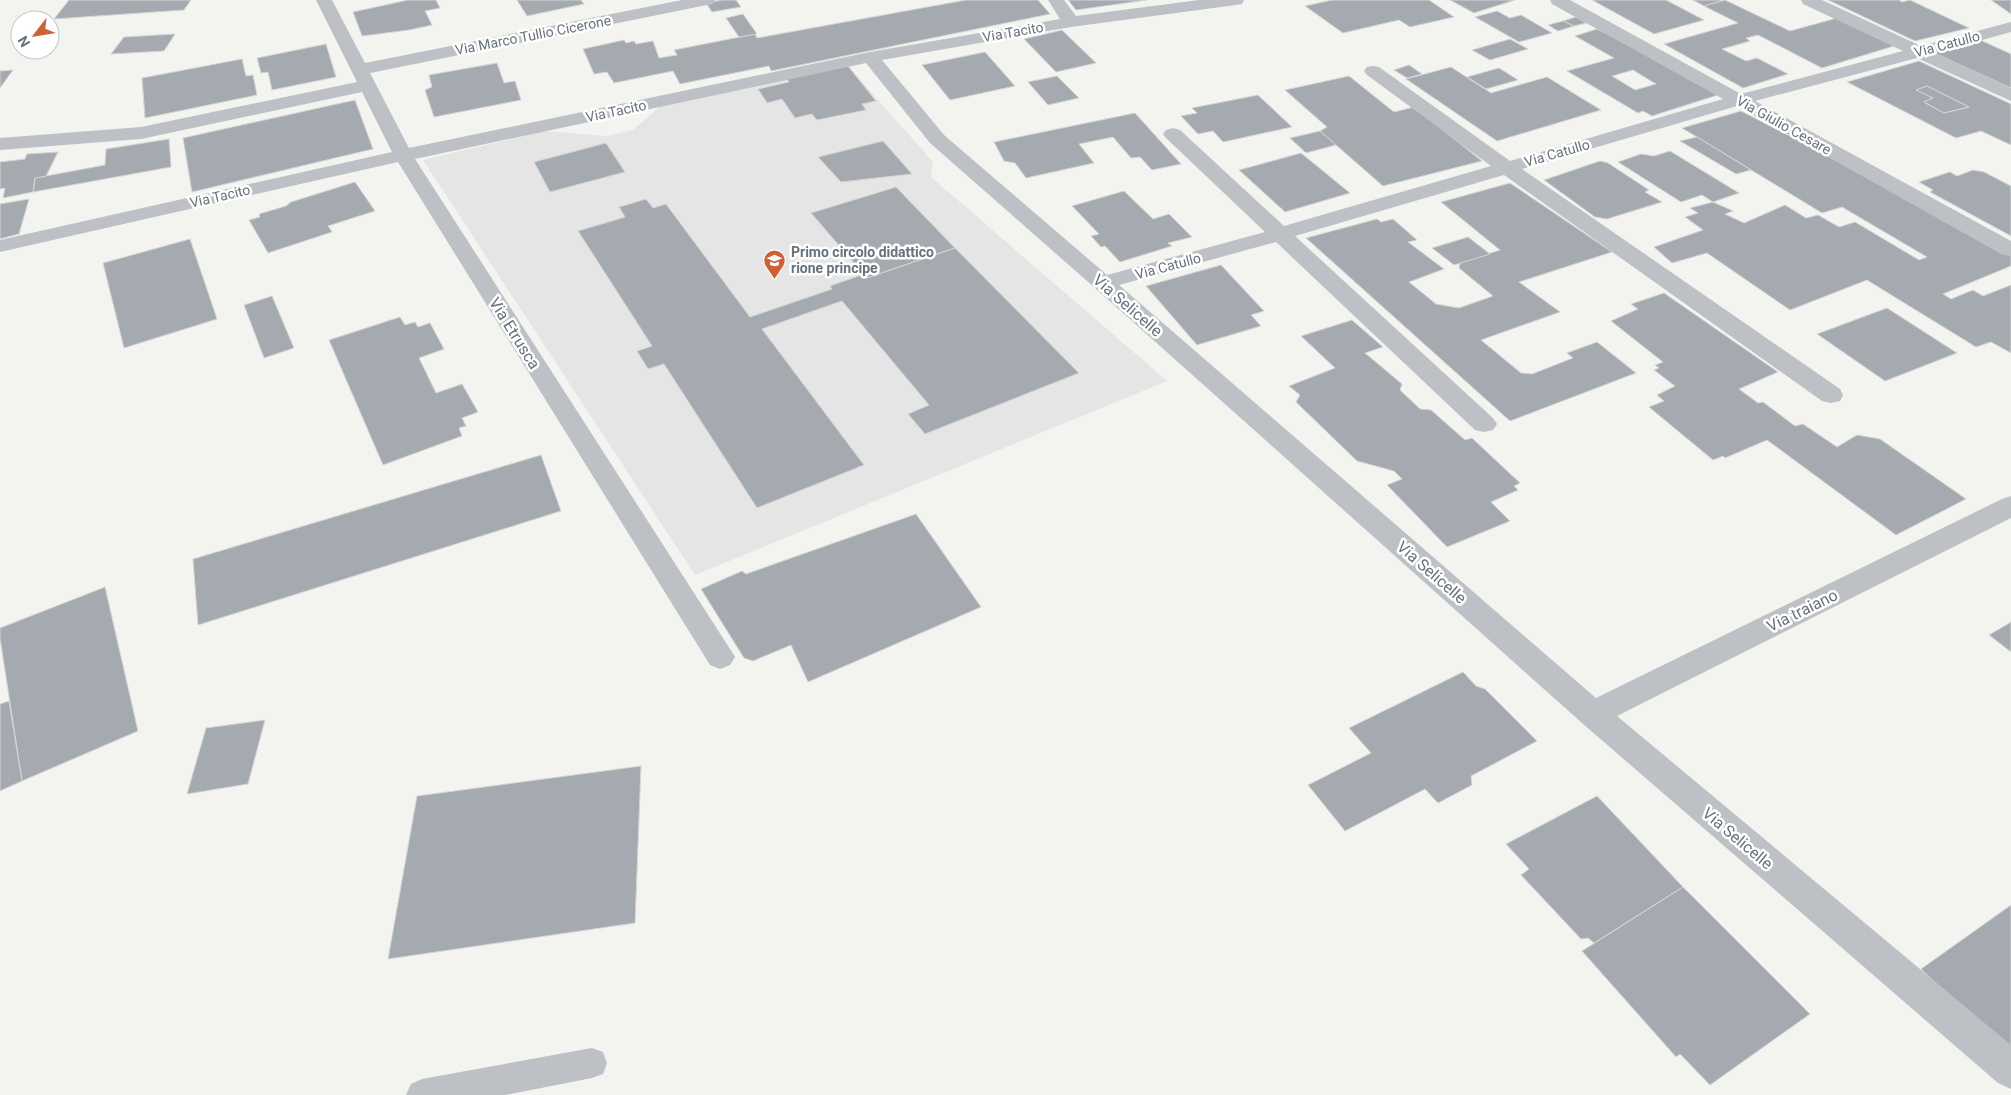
<svg xmlns="http://www.w3.org/2000/svg" width="2011" height="1095" viewBox="0 0 2011 1095" font-family="Roboto,sans-serif">
<style>
.built{fill:#e4e5e4}
.building{fill:#a4aab0;stroke:#d5d5d3;fill-rule:evenodd}
.lines{fill:none;stroke-linecap:round;stroke-linejoin:round}
.lane{fill:#bdc0c4;fill-rule:evenodd}
.street{fill:#bdc0c4;fill-rule:evenodd}
.labels{text-anchor:middle;stroke-width:5;stroke-linejoin:round;paint-order:stroke}
.far-street-label{font-size:14px;fill:#66727e;stroke:#fff}
.far-poi-label{font-size:14px;font-weight:bold;fill:#66727e;stroke:#fff;text-anchor:start}
.street-label{font-size:16px;fill:#66727e;stroke:#fff}
</style>
<rect width="100%" height="100%" fill="#f3f4f0"/>
<polygon class="built" points="848,66 933,162 931,177 1167,381 695,575 423,160 544,131 607,136 633,130 662,105"/>
<g class="building">
<polygon points="69,0 191,0 184,10 54,19"/>
<polygon points="408,0 436,0 440,8 425,11 432,25 409,30 362,36 353,12"/>
<polygon points="517,0 581,0 584,4 527,16"/>
<polygon points="722,0 736,0 741,7 712,12 706,3"/>
<polygon points="966,0 1038,0 1050,14 771,71 769,66 680,84 673,71 614,83 607,72 594,74 583,49 624,40 626,43 634,41 636,44 653,41 659,58 677,55 674,50 755,34 757,38"/>
<polygon points="1068,0 1147,0 1076,10"/>
<polygon points="1332,0 1429,0 1454,17 1410,27 1399,20 1343,33 1305,6"/>
<polygon points="1450,0 1515,0 1474,13"/>
<polygon points="1592,0 1666,0 1704,20 1654,34"/>
<polygon points="1693,0 1720,0 1722,1 1704,6"/>
<polygon points="1725,0 1790,31 1837,18 1894,46 1822,68 1758,35 1746,38 1750,41 1722,49 1746,61 1757,58 1788,74 1743,88 1664,44 1738,23 1704,6"/>
<polygon points="1828,0 1899,0 1902,2 1910,0 1969,28 1915,41"/>
<polygon points="1991,0 2011,0 2011,14"/>
<polygon points="1497,11 1510,18 1521,15 1552,33 1519,42 1475,17"/>
<polygon points="743,14 757,34 739,37 726,18"/>
<polygon points="1576,17 1586,23 1574,26 1563,21"/>
<polygon points="1563,21 1574,26 1558,31 1548,25"/>
<path d="M1597 29 1724 93 1652 116 1643 111 1638 113 1567 71 1614 58 1575 36ZM1633 70 1656 84 1635 90 1612 76Z"/>
<polygon points="1062,30 1096,63 1056,72 1024,39"/>
<polygon points="175,34 164,51 111,54 124,37"/>
<polygon points="1510,39 1528,49 1490,60 1472,50"/>
<polygon points="1978,39 2011,54 2011,88 1932,52"/>
<polygon points="326,44 336,77 272,90 268,72 261,73 257,58"/>
<polygon points="985,52 1015,86 950,100 922,65"/>
<polygon points="242,59 246,76 253,75 257,95 145,118 142,78"/>
<path d="M1919 61 2011 104V145L1981 131 1956 138 1847 82ZM1927 86 1969 107 1944 113 1924 102 1933 98 1916 90Z"/>
<polygon points="497,63 504,83 515,81 521,100 434,117 425,90 432,87 429,75"/>
<polygon points="1409,65 1422,74 1407,78 1394,70"/>
<polygon points="848,66 876,101 862,104 866,110 817,120 812,114 795,118 782,99 767,103 758,89 789,82 787,79"/>
<polygon points="1451,67 1491,93 1547,77 1601,110 1497,141 1406,79"/>
<polygon points="1499,68 1518,80 1486,89 1467,77"/>
<polygon points="13,70 0,88 0,71"/>
<polygon points="1057,76 1079,98 1048,105 1028,82"/>
<polygon points="1349,76 1394,112 1414,107 1482,161 1383,186 1320,131 1327,127 1285,90"/>
<polygon points="1927,86 1969,107 1944,113 1924,102 1933,98 1916,90"/>
<polygon points="1258,95 1292,127 1223,142 1213,131 1198,134 1181,116 1197,113 1192,108"/>
<polygon points="355,100 373,149 192,192 183,138"/>
<polygon points="1741,111 1872,178 2011,255 2011,266 1943,294 1951,299 1973,290 1983,296 2011,285 2011,353 1991,342 1976,347 1867,280 1790,310 1707,253 1672,263 1654,247 1703,230 1685,217 1698,213 1690,208 1713,202 1733,211 1725,214 1744,223 1785,205 1806,218 1818,215 1839,227 1855,222 1919,260 1927,257 1842,207 1822,213 1682,128"/>
<polygon points="1135,113 1181,164 1152,170 1140,157 1131,158 1113,137 1079,144 1094,163 1026,178 1015,163 1004,161 994,142"/>
<polygon points="1320,131 1336,145 1306,153 1290,138"/>
<polygon points="1697,137 1751,170 1736,174 1680,141"/>
<polygon points="169,139 171,167 33,192 35,178 105,165 106,149"/>
<polygon points="883,141 912,174 841,182 818,157"/>
<polygon points="606,143 625,172 550,192 534,162"/>
<polygon points="1670,151 1739,193 1713,202 1702,195 1681,202 1618,162 1641,154 1654,156"/>
<polygon points="58,152 46,176 35,178 33,192 3,198 5,188 0,189 0,162 25,159 27,154"/>
<polygon points="1301,153 1350,193 1285,212 1239,170"/>
<polygon points="1600,161 1608,163 1649,190 1645,192 1662,202 1607,219 1595,217 1544,180"/>
<polygon points="1973,170 1984,172 2011,186 2011,236 1930,192 1933,190 1919,182 1950,172 1957,176"/>
<polygon points="355,182 375,211 328,226 332,232 268,253 249,220 260,217 259,214 286,206 291,202"/>
<polygon points="1510,183 1612,252 1519,282 1560,312 1481,340 1521,373 1532,374 1573,358 1567,353 1597,342 1636,373 1510,421 1306,238 1377,219 1381,222 1393,219 1417,240 1408,242 1444,269 1409,282 1436,304 1459,308 1493,296 1459,268 1460,263 1500,250 1441,202"/>
<polygon points="896,187 955,248 867,278 811,213"/>
<polygon points="1124,191 1153,219 1169,214 1192,237 1168,243 1172,246 1120,262 1105,246 1101,247 1091,236 1099,234 1072,206"/>
<polygon points="29,199 19,234 0,239 0,204"/>
<polygon points="646,199 653,208 666,204 750,317 832,289 830,286 864,274 867,278 955,248 1079,373 925,434 908,414 929,405 842,301 762,329 864,465 757,508 664,364 648,369 637,351 652,346 578,231 625,217 619,207"/>
<polygon points="1468,237 1490,254 1454,265 1432,248"/>
<polygon points="190,239 217,319 124,348 103,263"/>
<polygon points="1221,265 1264,311 1251,315 1261,326 1197,345 1146,286"/>
<polygon points="1664,293 1778,372 1739,389 1758,403 1763,402 1795,426 1803,424 1837,447 1857,435 1880,439 1966,499 1896,535 1767,440 1725,458 1723,456 1713,460 1649,407 1664,401 1657,395 1675,386 1654,370 1659,368 1655,365 1663,362 1611,321 1638,309 1631,304"/>
<polygon points="272,296 294,348 264,358 244,305"/>
<polygon points="1887,308 1957,353 1885,381 1817,334"/>
<polygon points="400,317 405,325 415,322 418,327 430,323 444,349 419,358 436,393 462,384 478,412 462,418 466,426 459,428 462,436 383,465 329,340"/>
<polygon points="1352,320 1383,347 1365,353 1402,384 1400,390 1420,409 1431,410 1465,440 1472,438 1520,483 1514,486 1518,490 1491,502 1510,521 1447,547 1387,485 1402,479 1394,471 1357,461 1296,402 1300,395 1289,386 1335,368 1301,336"/>
<polygon points="541,455 561,511 198,625 193,559"/>
<polygon points="916,514 981,607 808,682 791,645 753,661 744,658 701,589 742,571 746,574"/>
<polygon points="105,587 138,731 22,781 0,638 0,628"/>
<polygon points="2011,622 2011,652 1989,635"/>
<polygon points="1463,672 1476,686 1485,689 1537,741 1471,776 1472,785 1438,803 1425,789 1345,831 1308,785 1371,753 1349,728"/>
<polygon points="9,701 22,781 0,791 0,704"/>
<polygon points="265,720 248,784 187,794 206,728"/>
<polygon points="641,766 635,923 388,959 417,796"/>
<polygon points="1597,796 1683,887 1594,943 1588,938 1581,939 1521,875 1529,869 1506,844"/>
<polygon points="1683,887 1810,1014 1710,1085 1680,1054 1676,1057 1582,951"/>
<polygon points="2011,905 2011,1054 1921,969"/>
</g>
<g class="lines">
<polygon class="lane" points="592,1048 603,1052 607,1063 603,1074 592,1078 505,1095 406,1095 411,1084 422,1079"/>
<polygon class="street" points="316,0 332,0 365,63 682,0 715,0 713,4 707,5 370,73 409,148 870,52 1060,19 1048,0 1064,0 1076,16 1199,0 1244,0 1242,4 1236,5 1071,27 882,60 944,135 1107,275 1265,232 1166,138 1163,134 1166,130 1173,128 1180,130 1284,226 1491,166 1367,75 1364,71 1367,67 1373,66 1379,67 1510,161 1723,99 1552,4 1550,0 1570,0 1741,94 1903,51 1803,4 1801,0 1822,0 1921,46 2011,22 2011,32 1935,53 2011,88 2011,101 1917,58 1755,101 2011,241 2011,256 2003,255 1737,106 1522,169 1840,389 1843,395 1840,401 1831,403 1822,401 1504,175 1295,236 1493,418 1497,424 1493,430 1484,432 1475,430 1276,242 1119,285 1596,698 2002,499 2011,496 2011,518 1617,716 2011,1045 2011,1089 1998,1083 1582,723 1095,288 930,143 866,63 415,159 730,649 735,657 730,665 720,669 710,665 398,162 0,252 0,240 392,152 362,92 141,139 0,150 0,138 141,127 357,82"/>
</g>
<defs>
<symbol id="school-pin" viewBox="-11 -11 22 30"><path d="M0 17L-7.5 6A9.5 9.5 0 1 1 7.5 6Z" fill="#cf6035" stroke="#fff"/><path d="M0-5L7-2L0 1L-7-2ZM-4 1L0 2.5L4 1V4Q0 6-4 4Z" fill="#fff"/></symbol>
</defs>
<g fill-rule="evenodd">
<use href="#school-pin" x="762" y="248" width="25" height="34"/>
</g>
<g class="labels">
<g class="far-street-label">
<text transform="translate(1013 32) rotate(-10)" y="5">Via Tacito</text>
<text transform="translate(533 35) rotate(-11)" y="5">Via Marco Tullio Cicerone</text>
<text transform="translate(1947 44) rotate(-15)" y="5">Via Catullo</text>
<text transform="translate(616 111) rotate(-12)" y="5">Via Tacito</text>
<text transform="translate(1784 125) rotate(29)" y="5">Via Giulio Cesare</text>
<text transform="translate(1557 153) rotate(-16)" y="5">Via Catullo</text>
<text transform="translate(220 196) rotate(-13)" y="5">Via Tacito</text>
<text transform="translate(1168 266) rotate(-15)" y="5">Via Catullo</text>
</g>
<g class="far-poi-label">
<text x="791" y="257">Primo circolo didattico<tspan x="791" dy="16">rione principe</tspan></text>
</g>
<g class="street-label">
<text transform="translate(1128 305) rotate(41)" y="6">Via Selicelle</text>
<text transform="translate(515 333) rotate(58)" y="6">Via Etrusca</text>
<text transform="translate(1432 572) rotate(41)" y="6">Via Selicelle</text>
<text transform="translate(1802 610) rotate(-26)" y="6">Via traiano</text>
<text transform="translate(1738 838) rotate(40)" y="6">Via Selicelle</text>
</g>
</g>
<g transform="translate(35 35) rotate(239)"><circle r="24" fill="#ffffff" stroke="#c2c7cb"/>
<path d="M0-4L9 19L0 12L-9 19Z" fill="#cf6035"/>
<text y="-8" font-size="14" font-weight="bold" text-anchor="middle" fill="#66727e">N</text>
</g>
</svg>
